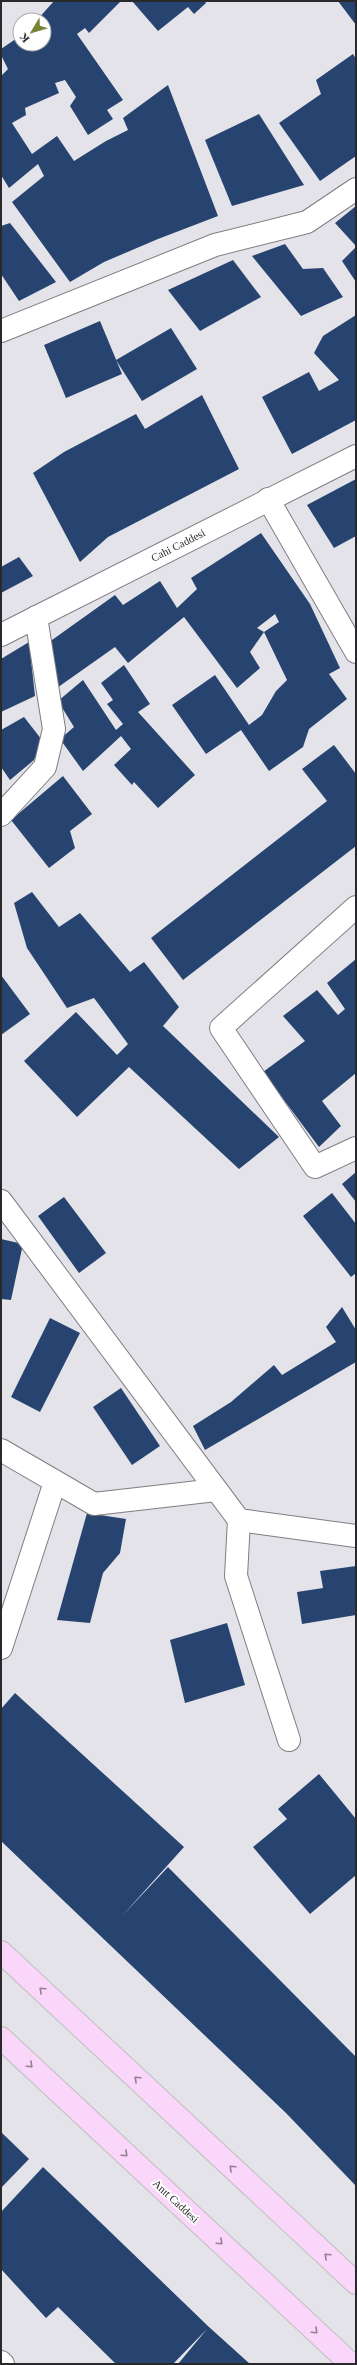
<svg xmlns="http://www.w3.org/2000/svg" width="357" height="2365" viewBox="0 0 357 2365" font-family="Georgia,serif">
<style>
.building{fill:#26446f}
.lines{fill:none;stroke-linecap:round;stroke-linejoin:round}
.minor-casing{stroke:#7e7e83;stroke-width:24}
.major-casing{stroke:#bfbfbf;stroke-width:24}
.minor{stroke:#fff;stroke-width:22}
.major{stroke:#fad6fa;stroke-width:22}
.oneway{stroke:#928092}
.labels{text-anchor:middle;stroke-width:4;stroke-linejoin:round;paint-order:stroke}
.street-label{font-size:11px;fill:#29292b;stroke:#fff}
</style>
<rect width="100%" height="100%" fill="#e4e3e9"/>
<g class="building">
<polygon points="54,1 121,1 89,33 85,28 77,34 123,100 107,110 113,119 88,135 70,106 76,97 65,80 55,83 59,93 25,108 26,115 12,123 32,154 57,136 74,161 106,141 128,130 123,118 168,85 218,216 158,239 104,262 70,282 12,202 44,176 38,164 9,188 1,175 1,76 8,69 1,55 1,49 20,36 20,44 44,44 44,20 37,20"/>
<polygon points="132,1 205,1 206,3 194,14 188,7 158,31"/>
<polygon points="338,1 356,1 356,25"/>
<polygon points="353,54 356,59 356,156 320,181 279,123 321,94 316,80"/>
<polygon points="259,114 304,185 232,206 205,140"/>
<polygon points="356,206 356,246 335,223"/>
<polygon points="10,223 56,282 19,301 1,274 1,226"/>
<polygon points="285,244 303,269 323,268 343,297 301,316 252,256"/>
<polygon points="356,247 356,282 342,261"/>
<polygon points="233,260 261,297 200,331 168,290"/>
<polygon points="356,315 356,420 292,454 262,397 309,372 319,391 339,380 314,353 323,336"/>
<polygon points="100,321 122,374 66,398 44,345"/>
<polygon points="171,328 197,369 142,401 116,360"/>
<polygon points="202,395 239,469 108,537 80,562 33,473 64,452 136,414 145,429"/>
<polygon points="356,479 356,536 334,548 307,505"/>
<polygon points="261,533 310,604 340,668 329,674 347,699 309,729 303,747 269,771 241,730 206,754 172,705 215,675 249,725 262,715 276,691 287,680 264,632 279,622 275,614 257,628 264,632 250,652 260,668 237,688 184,617 128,663 115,647 54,690 45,645 115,595 123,605 160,581 177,608 197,589 191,578"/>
<polygon points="19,557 33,576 1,593 1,567"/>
<polygon points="29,642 35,696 1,712 1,659"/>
<polygon points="124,665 150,704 138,712 195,775 158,808 134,782 132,785 114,765 131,749 121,736 83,771 60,739 74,727 58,701 83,680 116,730 123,724 107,704 113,700 101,683"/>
<polygon points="24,717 42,740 34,760 10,780 1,767 1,730"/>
<polygon points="334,745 356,774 356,846 183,980 151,938 327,801 302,769"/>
<polygon points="63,776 92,814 70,831 75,848 49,868 11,820"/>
<polygon points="32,892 59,927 80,913 130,972 144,962 179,1007 163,1026 279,1137 239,1169 129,1067 77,1117 24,1061 76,1012 117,1055 128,1044 94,998 67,1008 27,948 14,903"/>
<polygon points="356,959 356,1073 322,1101 341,1126 319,1147 263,1072 305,1041 283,1016 317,990 338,1015 345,1009 327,983"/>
<polygon points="1,975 30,1014 1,1035"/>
<polygon points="356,1172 356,1202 342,1184"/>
<polygon points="332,1193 356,1224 356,1273 351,1277 303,1216"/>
<polygon points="64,1197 106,1253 79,1273 38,1216"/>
<polygon points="1,1239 23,1244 11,1300 1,1299"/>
<polygon points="342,1307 356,1330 356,1362 205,1450 193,1426 231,1402 274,1365 282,1375 336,1342 326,1327"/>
<polygon points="50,1318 80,1333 40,1412 11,1397"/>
<polygon points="121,1388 160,1446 132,1465 93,1407"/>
<polygon points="87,1513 126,1519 120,1553 103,1573 90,1623 57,1620"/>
<polygon points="356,1566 356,1615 302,1624 297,1592 323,1588 320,1571"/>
<polygon points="227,1623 245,1685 185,1703 170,1640"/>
<polygon points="15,1693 184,1847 122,1916 168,1867 356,2057 356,2186 286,2113 1,1841 1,1709"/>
<polygon points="319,1774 356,1819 356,1875 310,1914 253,1847 287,1819 278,1809"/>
<polygon points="1,2132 29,2159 1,2188"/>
<polygon points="43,2167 209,2327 250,2364 178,2364 207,2329 173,2364 116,2364 58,2307 46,2318 1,2269 1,2212"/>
</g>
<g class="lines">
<defs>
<g id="minor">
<polyline points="1,331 215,245 307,222 356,189"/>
<polyline points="268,499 356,652"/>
<polyline points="1,635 356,456"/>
<polyline points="1,815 45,767 54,729 36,617"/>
<polyline points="356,907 221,1028 315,1167 356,1148"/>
<polyline points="1,1201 239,1520 356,1536"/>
<polyline points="1,1450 94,1504 216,1490"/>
<polyline points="239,1520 236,1576 289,1740"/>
<polyline points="1,1648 55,1482"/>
<polyline points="1,2362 3,2364"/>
</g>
<g id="major">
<polyline points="1,1952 356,2283"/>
<polyline points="1,2038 351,2364"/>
</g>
</defs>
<use href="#minor" class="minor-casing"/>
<use href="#major" class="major-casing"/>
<use href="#minor" class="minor"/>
<use href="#major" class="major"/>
</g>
<defs><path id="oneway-chevron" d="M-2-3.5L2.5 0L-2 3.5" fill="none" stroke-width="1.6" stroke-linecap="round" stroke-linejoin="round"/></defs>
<g class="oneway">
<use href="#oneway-chevron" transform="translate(42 1990) rotate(-137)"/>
<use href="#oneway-chevron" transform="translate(30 2065) rotate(43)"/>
<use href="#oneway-chevron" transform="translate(137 2079) rotate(-137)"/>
<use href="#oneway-chevron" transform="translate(125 2154) rotate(43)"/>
<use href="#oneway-chevron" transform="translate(232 2168) rotate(-137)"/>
<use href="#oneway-chevron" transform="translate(220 2242) rotate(43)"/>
<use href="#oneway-chevron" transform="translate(327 2256) rotate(-137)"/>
<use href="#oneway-chevron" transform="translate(315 2331) rotate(43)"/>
</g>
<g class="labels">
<g class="street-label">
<text transform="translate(178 545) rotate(-27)" y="4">Cahi Caddesi</text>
<text transform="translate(176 2201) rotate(43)" y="4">Anıt Caddesi</text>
</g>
</g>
<rect width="357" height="2365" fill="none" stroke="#29292b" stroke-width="4"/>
<g transform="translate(32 32) rotate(232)"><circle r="19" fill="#ffffff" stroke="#a9a9aa"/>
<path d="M0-3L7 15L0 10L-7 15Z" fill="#758534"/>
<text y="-6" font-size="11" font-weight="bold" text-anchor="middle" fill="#29292b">K</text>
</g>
</svg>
